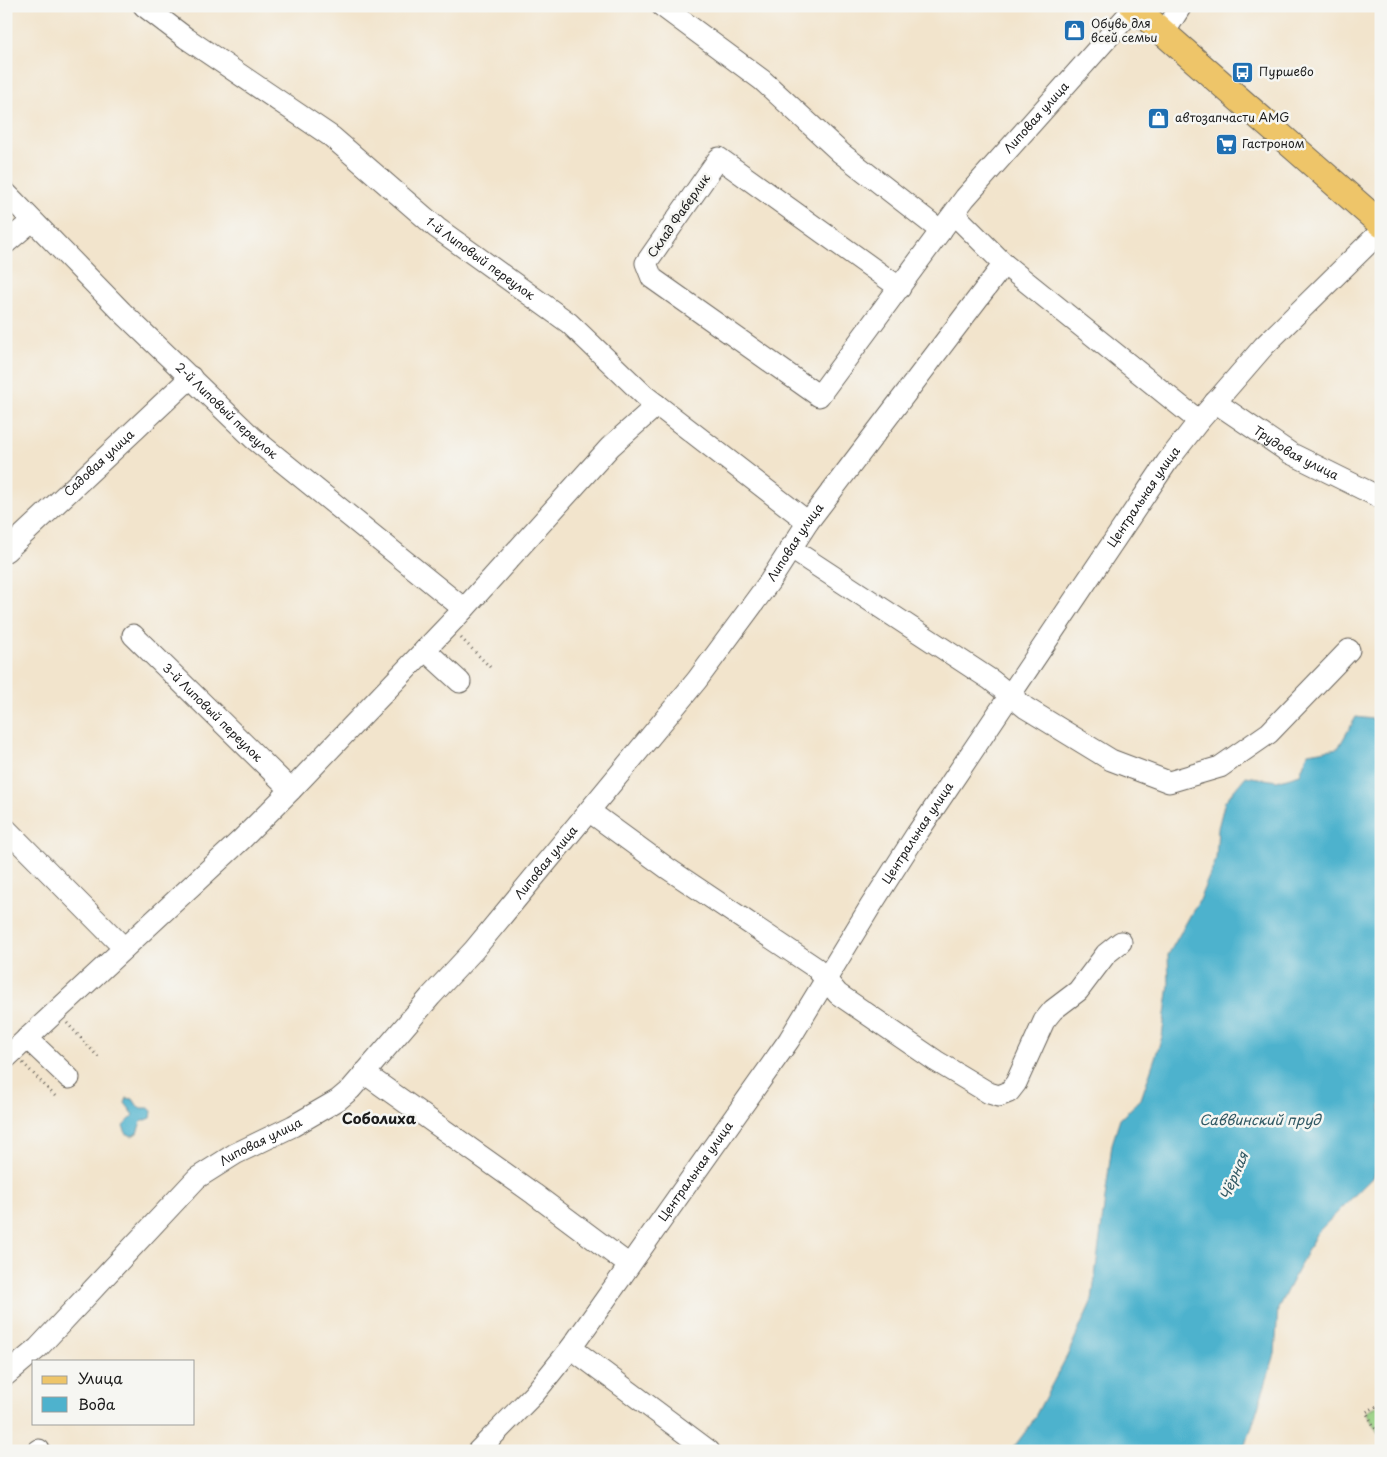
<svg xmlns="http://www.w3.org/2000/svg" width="1387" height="1457" viewBox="0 0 1387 1457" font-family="'Playpen Sans',sans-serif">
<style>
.green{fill:#98d083;stroke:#5a7650}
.water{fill:#4eb2cd;stroke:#356774}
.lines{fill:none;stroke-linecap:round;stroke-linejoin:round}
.minor-casing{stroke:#67625a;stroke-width:23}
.major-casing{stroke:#67625a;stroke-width:28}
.path{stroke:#67625a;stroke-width:3;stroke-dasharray:1 4;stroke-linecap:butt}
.minor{stroke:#fff;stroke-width:21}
.major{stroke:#eec569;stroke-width:26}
.labels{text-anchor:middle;stroke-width:5;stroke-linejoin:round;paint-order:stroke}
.poi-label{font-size:12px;fill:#1c1c1c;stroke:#f6f6f2;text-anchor:start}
.street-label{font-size:12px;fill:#1c1c1c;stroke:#f6f6f2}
.water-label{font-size:14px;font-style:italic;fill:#305863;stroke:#f6f6f2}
.quarter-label{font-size:15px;font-weight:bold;fill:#1c1c1c;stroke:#f6f6f2}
</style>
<rect width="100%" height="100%" fill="#f6f6f2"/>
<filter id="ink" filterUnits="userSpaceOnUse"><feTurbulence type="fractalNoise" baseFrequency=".02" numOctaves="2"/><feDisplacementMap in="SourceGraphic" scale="10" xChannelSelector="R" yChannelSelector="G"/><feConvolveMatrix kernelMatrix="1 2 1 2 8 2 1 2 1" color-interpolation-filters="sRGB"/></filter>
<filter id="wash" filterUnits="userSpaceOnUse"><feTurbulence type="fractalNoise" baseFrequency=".0096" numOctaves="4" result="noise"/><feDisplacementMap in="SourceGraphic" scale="20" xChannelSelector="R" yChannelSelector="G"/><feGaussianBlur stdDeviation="1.12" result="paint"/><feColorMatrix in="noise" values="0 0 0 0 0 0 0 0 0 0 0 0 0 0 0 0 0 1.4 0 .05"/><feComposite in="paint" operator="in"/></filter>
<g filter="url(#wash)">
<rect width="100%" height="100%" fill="#f2e4cc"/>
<polygon class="green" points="1381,1404 1381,1438 1366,1412"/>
<g class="water">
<polygon points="1356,717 1381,720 1381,1142 1374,1176 1316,1234 1278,1308 1275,1354 1244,1451 1011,1451 1031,1424 1067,1356 1092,1300 1112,1144 1120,1119 1141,1099 1162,1037 1169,985 1168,955 1199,900 1216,860 1218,828 1225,801 1246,776 1277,781 1300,774 1308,753 1338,748"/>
<polygon points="127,1098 133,1099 139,1108 149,1108 152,1111 151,1118 141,1122 137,1133 132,1136 126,1133 123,1126 134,1115 125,1103"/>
</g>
</g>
<g filter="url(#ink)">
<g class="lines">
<defs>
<g id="minor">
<path id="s1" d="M144 6 186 38 332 137 437 228 569 323 644 395 808 522"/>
<polyline points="662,6 762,80 841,153 941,231"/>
<polyline points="1164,33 1181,6"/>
<path id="s2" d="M6 193 122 312 253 438 464 609"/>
<polyline points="954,214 1004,264 1199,421"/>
<polyline points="6,243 32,221"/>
<path id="s3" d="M900 288 719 158 646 263 652 278 819 396 965 198 1136 6"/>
<path id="s4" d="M1215 402 1290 453 1381 498"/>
<polyline points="790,548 991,680 1026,708 1111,760 1169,782 1220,767 1269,733 1349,650"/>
<path id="s5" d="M6 551 191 377"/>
<path id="s6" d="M133 635 291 790"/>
<polyline points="425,650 460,682"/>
<polyline points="589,811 667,868 816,968 838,994 936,1061 989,1093 999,1096 1009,1092 1016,1083 1044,1021 1053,1010 1078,991 1106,954 1121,942"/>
<polyline points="6,829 124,948"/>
<polyline points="27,1038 69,1078"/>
<polyline points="6,1058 242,839 291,790 464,609 610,447 657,405"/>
<polyline points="364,1073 534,1194 629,1265"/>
<polyline points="571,1348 709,1451"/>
<path id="s7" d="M6 1375 38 1348 197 1178 235 1154 293 1126 338 1100 351 1089 431 996 474 950 697 680 770 581 808 522 1004 264"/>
<polyline points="38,1451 39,1450"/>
<path id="s8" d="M478 1451 534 1394 571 1348 789 1040 870 907 916 835 1167 462 1199 421 1264 346 1376 236 1381 234"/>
</g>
<polyline id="major" points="1133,6 1381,224"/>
</defs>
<use href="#minor" class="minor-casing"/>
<use href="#major" class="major-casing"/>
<g class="path">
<polyline points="461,638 491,668"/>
<polyline points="67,1023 100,1059"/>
<polyline points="23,1063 55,1096"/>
<polyline points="1381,1404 1366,1412 1381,1438"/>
</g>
<use href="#minor" class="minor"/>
<use href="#major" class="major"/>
</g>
</g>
<defs>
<symbol id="shop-square" viewBox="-11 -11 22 22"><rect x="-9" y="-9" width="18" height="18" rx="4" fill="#1f6fb2" stroke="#f6f6f2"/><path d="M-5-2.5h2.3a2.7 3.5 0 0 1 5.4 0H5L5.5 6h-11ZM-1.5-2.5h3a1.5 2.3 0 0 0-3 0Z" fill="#fff"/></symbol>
<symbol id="bus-square" viewBox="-11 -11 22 22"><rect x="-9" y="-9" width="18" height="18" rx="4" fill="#1f6fb2" stroke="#f6f6f2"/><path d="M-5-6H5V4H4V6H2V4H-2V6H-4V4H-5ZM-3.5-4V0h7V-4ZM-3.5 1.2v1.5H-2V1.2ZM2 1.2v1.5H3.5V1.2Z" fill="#fff"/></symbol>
<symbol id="supermarket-square" viewBox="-11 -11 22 22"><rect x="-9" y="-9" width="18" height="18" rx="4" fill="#1f6fb2" stroke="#f6f6f2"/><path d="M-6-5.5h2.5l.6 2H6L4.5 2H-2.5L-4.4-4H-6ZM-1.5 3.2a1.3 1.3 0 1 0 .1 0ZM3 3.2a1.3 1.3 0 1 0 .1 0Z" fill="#fff"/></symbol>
</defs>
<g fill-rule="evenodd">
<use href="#shop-square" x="1062" y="18" width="25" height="25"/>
<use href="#bus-square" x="1230" y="60" width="25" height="25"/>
<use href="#shop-square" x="1146" y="106" width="25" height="25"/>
<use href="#supermarket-square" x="1214" y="132" width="25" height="25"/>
</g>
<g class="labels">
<g class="poi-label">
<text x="1091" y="28">Обувь для<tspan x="1091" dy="14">всей семьи</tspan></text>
<text x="1259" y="76">Пуршево</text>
<text x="1175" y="122">автозапчасти AMG</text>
<text x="1242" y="148">Гастроном</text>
</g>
<g class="street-label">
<text dy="4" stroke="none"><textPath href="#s3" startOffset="925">Липовая улица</textPath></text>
<text transform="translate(679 216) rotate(-55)" y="4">Склад Фаберлик</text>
<text dy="4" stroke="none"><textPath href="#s1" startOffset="421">1-й Липовый переулок</textPath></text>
<text dy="4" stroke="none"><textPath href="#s2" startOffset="310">2-й Липовый переулок</textPath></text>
<text dy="4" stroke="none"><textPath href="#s4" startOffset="96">Трудовая улица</textPath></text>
<text dy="4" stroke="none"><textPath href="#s5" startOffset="128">Садовая улица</textPath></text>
<text dy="4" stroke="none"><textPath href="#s8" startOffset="1165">Центральная улица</textPath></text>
<text dy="4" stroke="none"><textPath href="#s7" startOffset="1158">Липовая улица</textPath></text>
<text dy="4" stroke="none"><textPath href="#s6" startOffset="111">3-й Липовый переулок</textPath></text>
<text dy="4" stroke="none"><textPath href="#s8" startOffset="760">Центральная улица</textPath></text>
<text dy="4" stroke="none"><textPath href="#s7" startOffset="752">Липовая улица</textPath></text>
<text dy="4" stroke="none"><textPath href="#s7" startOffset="348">Липовая улица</textPath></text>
<text dy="4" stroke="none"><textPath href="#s8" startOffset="355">Центральная улица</textPath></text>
</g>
<g class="water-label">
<text x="1260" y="1125">Саввинский пруд</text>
<text transform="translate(1234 1176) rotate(-67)" y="5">Чёрная</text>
</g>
<g class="quarter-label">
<text x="379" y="1124">Соболиха</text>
</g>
</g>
<rect width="1387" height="1457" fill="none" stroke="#f6f6f2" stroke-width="25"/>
<rect x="32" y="1360" width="162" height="65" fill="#f6f6f2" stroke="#9f9f9c"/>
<rect x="42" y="1376" width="25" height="8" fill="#eec569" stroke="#9f9f9c"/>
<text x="78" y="1384" font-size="15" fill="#1c1c1c">Улица</text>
<rect x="42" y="1397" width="25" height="15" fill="#4eb2cd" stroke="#9f9f9c"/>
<text x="78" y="1410" font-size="15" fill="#1c1c1c">Вода</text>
</svg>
